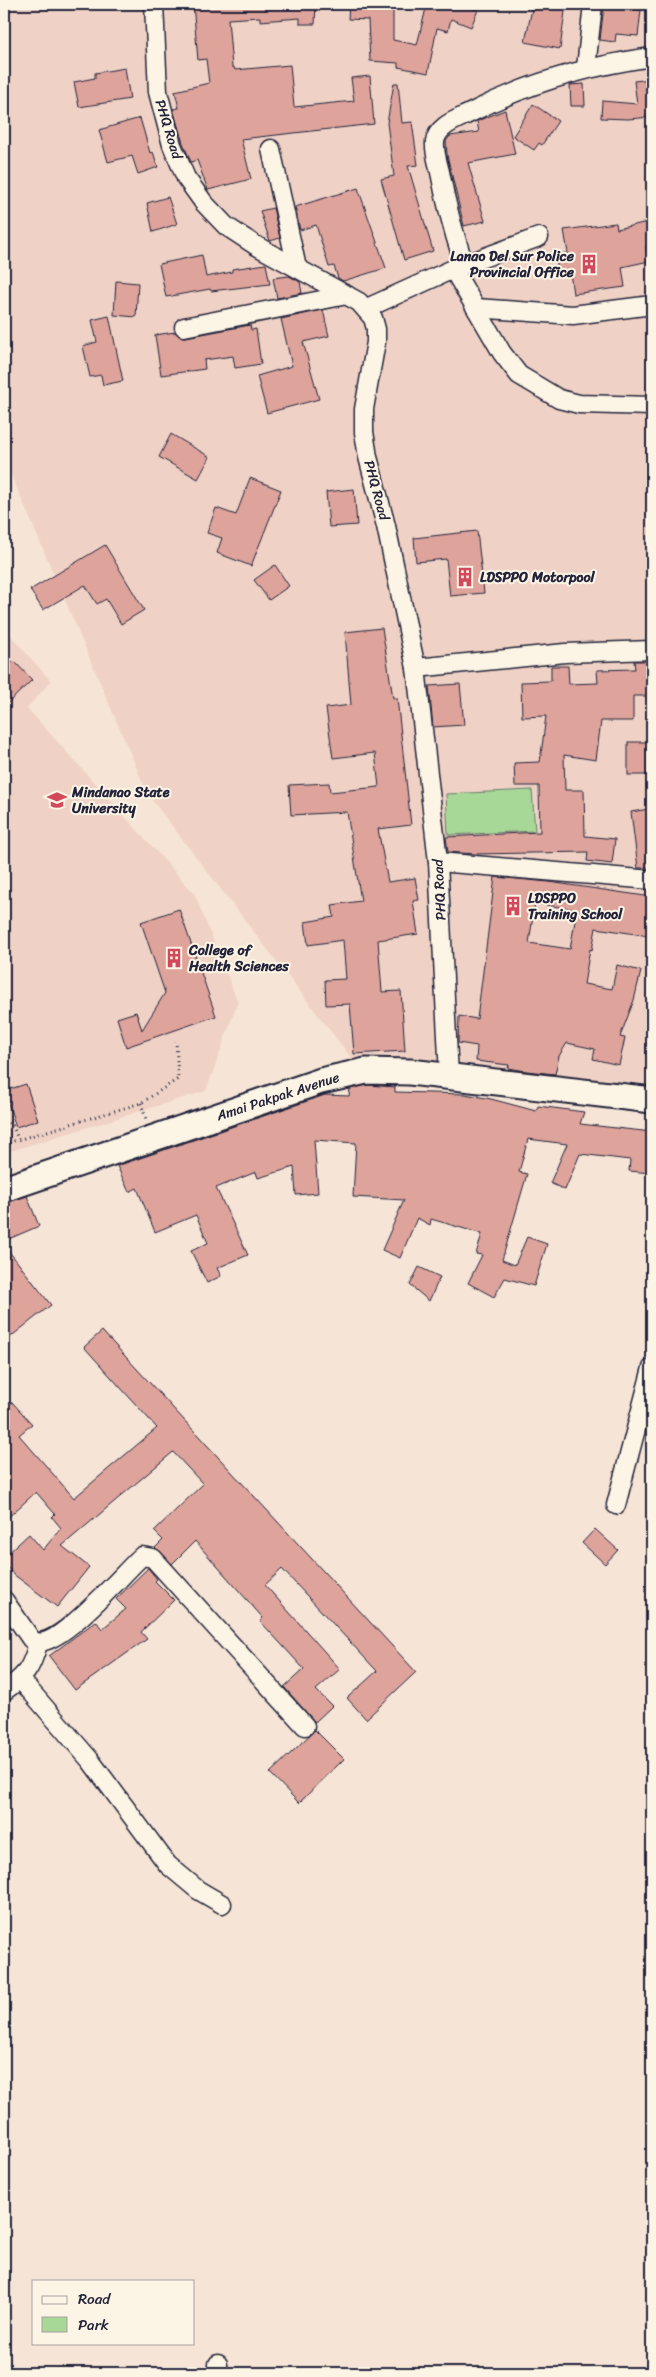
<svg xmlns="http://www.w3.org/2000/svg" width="656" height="2377" viewBox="0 0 656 2377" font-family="Sriracha,sans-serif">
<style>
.built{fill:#efd2c5}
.green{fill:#a8d898;stroke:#657d6a}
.building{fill:#dea49c;stroke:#22223b;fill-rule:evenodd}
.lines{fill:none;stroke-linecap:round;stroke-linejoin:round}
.minor-casing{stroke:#22223b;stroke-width:21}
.highway-casing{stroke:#22223b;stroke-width:29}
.path{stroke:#22223b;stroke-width:3;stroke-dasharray:1 4;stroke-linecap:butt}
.minor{stroke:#fcf5e5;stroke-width:18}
.highway{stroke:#fcf5e5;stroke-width:25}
.labels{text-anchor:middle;stroke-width:4;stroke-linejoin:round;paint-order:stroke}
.street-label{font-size:14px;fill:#22223b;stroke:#fcf5e5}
.poi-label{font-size:14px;font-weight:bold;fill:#22223b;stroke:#fcf5e5;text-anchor:start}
</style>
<rect width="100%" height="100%" fill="#f6e5d6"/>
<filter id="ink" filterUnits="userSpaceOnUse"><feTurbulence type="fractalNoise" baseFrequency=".02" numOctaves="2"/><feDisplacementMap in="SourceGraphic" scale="10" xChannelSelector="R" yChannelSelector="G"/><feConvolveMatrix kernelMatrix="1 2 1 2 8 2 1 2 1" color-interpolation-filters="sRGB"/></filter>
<g filter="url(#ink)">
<g class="built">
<polygon points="4,4 652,4 652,1090 356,1064 148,795 4,458"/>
<polygon points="4,628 51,681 27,708 194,893 238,1002 206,1091 4,1153"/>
</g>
<polygon class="green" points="532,790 535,831 448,835 446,794"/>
<g class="building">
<polygon points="193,4 316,4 315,24 300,24 300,18 260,21 260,17 228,19 232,67 234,67 235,70 290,65 294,107 354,101 351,78 370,76 374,124 241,139 251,179 208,190 197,160 191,162 183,143 173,109 179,108 175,91 209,83 206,59 198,60"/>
<polygon points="349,4 393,4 393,40 417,45 427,4 461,4 478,10 471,27 451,19 448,31 437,28 428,73 398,67 398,63 370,61 368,20 348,19"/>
<polygon points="533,4 566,4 560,49 525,42"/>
<polygon points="604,5 641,10 638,36 616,34 615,42 600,40"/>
<polygon points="125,68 130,99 79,107 74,82 95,78 95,73"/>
<polygon points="652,79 652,117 628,119 601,118 602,101 637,104 634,81"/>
<polygon points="394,83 398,83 402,123 412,122 418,165 408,166 433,251 404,260 381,179 394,176 387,123"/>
<polygon points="584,84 585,106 571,106 570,85"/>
<polygon points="533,104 558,121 542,145 539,143 534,150 513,136"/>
<polygon points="505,110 515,154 468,163 485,221 464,226 447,155 446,141 450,136 479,132 477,121"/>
<polygon points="140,118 150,153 153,152 158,167 138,174 132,156 108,162 99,130"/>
<polygon points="358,188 386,268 343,281 338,278 334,266 329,267 316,225 300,230 295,207"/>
<polygon points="168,197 177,224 153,232 147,203"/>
<polygon points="273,208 280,238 270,241 260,211"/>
<polygon points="652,221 652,245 646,247 649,261 622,267 625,287 573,294 570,273 558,275 556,254 568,253 564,230 616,223 617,229"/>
<polygon points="202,255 206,277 232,272 232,269 266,264 270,284 211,291 210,289 166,297 159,264"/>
<polygon points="289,276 300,282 302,293 277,298 273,278"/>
<polygon points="116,281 138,283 136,317 114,315"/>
<polygon points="323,310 329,336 303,342 319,399 267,413 257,376 292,366 281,319"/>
<polygon points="109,316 123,381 103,385 101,375 90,377 83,346 97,342 92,320"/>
<polygon points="250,325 251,330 256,329 261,364 235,368 233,356 204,360 205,369 161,375 155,335 175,332 180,337 186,337"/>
<polygon points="171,434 210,457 198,479 159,457"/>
<polygon points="250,478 281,490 251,566 217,553 222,538 207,533 216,508 236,515"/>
<polygon points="354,489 357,525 329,527 326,492"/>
<polygon points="477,531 484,593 450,596 446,559 416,562 414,538"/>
<polygon points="105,545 144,610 121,624 106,599 97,604 85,585 43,610 30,590"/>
<polygon points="275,565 289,586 269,600 254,580"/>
<polygon points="382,628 393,698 397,698 411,825 378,829 388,882 415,878 419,900 413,901 418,934 378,940 382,992 401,991 405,1051 354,1054 350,1004 326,1005 325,980 346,979 343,940 308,945 305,922 334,917 332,905 361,901 347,812 291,815 289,785 329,783 330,792 379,787 375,753 333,758 326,708 351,705 345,632"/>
<polygon points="14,661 32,680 4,707 4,670"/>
<polygon points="634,661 652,661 652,696 633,696 633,721 601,721 596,760 564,755 565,790 584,790 585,836 615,839 612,864 587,861 588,852 475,854 448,852 446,837 540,832 539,786 515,786 514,763 540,762 546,716 522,717 521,682 551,681 551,666 568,666 569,684 598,683 597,670 635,669"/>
<polygon points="460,684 464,725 433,727 429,686"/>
<rect x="628" y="742" width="24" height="33"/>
<polygon points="649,809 652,828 652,868 638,868 631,812"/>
<path d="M495 877 549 882 652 897 649 936 596 928 592 950 590 949 584 984 612 989 617 965 641 971 634 1000 620 1037 625 1038 619 1065 593 1059 595 1049 567 1043 559 1056 555 1074 526 1071 508 1068 509 1065 476 1061 477 1046 458 1043 459 1016 477 1019ZM535 903 577 910 570 949 529 943Z"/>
<polygon points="179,909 216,1016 126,1047 117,1018 136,1012 142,1030 165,993 141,922"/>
<polygon points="26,1084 38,1120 16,1127 4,1091"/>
<polygon points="367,1085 395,1087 395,1092 465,1094 491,1099 536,1111 538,1106 584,1112 580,1124 652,1132 652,1173 629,1171 630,1160 580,1154 565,1190 550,1183 567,1144 528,1139 519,1172 527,1174 502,1260 515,1265 527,1237 547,1244 534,1286 505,1278 494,1297 468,1283 482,1255 476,1254 482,1234 431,1219 430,1225 417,1218 400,1258 382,1250 404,1200 353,1197 356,1143 314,1140 318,1193 296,1195 294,1167 258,1178 256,1172 216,1188 248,1255 217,1268 221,1276 207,1283 191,1251 208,1243 196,1215 155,1232 137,1188 129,1192 117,1166 325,1095 349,1096 350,1089"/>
<polygon points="27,1196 39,1226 4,1241 4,1203"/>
<polygon points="4,1245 51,1305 4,1342"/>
<polygon points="419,1267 440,1277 429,1301 410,1285"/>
<polygon points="102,1331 416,1672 366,1719 347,1698 377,1671 282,1569 265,1585 340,1669 316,1690 332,1706 315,1722 284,1687 304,1669 260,1621 263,1618 195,1541 172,1564 155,1548 163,1540 154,1531 203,1484 173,1452 62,1546 89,1567 57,1607 13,1574 4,1564 4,1557 29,1534 43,1550 61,1528 52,1517 55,1514 36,1492 4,1521 4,1410 12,1402 32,1424 19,1435 74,1498 157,1428 84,1347"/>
<polygon points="595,1529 618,1550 605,1564 582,1543"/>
<polygon points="148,1568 157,1579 155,1581 174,1600 141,1632 147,1639 75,1690 49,1656 96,1621 102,1629 126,1609 116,1599"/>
<polygon points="315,1730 344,1759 299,1803 270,1773"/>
</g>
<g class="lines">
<defs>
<g id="minor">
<polyline points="154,4 158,92 172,145 186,178 204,203 226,226 255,245 359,302 373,318 376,329 376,342 364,409 364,432 368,457 386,526 416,668 438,862 449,1076"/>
<polyline points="586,68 593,4"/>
<polyline points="271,149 297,268"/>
<path d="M464 264C454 234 446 204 440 172 438 163 434 152 435 142 437 126 456 120 468 114 527 83 587 66 652 57"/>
<polyline points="453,269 502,353 519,375 559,399 579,404 652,406"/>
<polyline points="367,308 453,269 539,237"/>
<polyline points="476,308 573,315 652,305"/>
<polyline points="184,327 347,295"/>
<polyline points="416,668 565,653 652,650"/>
<polyline points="438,862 652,880"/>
<polyline points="616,1505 652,1368"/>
<path d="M4 1600 31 1639C52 1659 125 1570 142 1556L153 1558 305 1726"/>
<polyline points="21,1680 90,1760 168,1865 198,1890 222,1904"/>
<path d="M4 1691C26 1676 31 1669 38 1644"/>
<polyline points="218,2373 218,2364"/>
</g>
<polyline id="highway" points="4,1189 321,1081 366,1071 410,1072 652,1100"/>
</defs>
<use href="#minor" class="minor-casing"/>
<use href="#highway" class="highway-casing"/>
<g class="path">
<polyline points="141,1103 146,1119"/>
<polyline points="4,1120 13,1126 18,1139"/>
<polyline points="4,1144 141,1103 178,1079 176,1041"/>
</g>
<use href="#minor" class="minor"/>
<use href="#highway" class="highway"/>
</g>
</g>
<defs>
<symbol id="building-bare" viewBox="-9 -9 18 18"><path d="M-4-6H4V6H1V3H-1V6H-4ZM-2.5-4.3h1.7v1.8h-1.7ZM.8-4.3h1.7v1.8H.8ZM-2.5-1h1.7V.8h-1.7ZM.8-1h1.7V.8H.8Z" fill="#d1495b" stroke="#fcf5e5" stroke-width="2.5" paint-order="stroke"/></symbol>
<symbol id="university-bare" viewBox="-9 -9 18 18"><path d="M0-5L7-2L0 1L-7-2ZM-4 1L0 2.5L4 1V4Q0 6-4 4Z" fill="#d1495b" stroke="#fcf5e5" stroke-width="2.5" paint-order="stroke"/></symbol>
</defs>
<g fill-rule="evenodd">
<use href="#building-bare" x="575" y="250" width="28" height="28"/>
<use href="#building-bare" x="451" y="563" width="28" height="28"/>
<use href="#university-bare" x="43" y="786" width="28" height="28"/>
<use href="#building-bare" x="499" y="892" width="28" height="28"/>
<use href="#building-bare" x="160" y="944" width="28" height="28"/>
</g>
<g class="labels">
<g class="street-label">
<text transform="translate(169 129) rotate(73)" y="5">PHQ Road</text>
<text transform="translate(377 490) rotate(75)" y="5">PHQ Road</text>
<text transform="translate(439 890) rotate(-93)" y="5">PHQ Road</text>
<text transform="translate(278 1096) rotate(-18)" y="5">Amai Pakpak Avenue</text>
</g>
<g class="poi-label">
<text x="574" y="261" text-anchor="end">Lanao Del Sur Police<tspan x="574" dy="16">Provincial Office</tspan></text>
<text x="480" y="582">LDSPPO Motorpool</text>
<text x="72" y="797">Mindanao State<tspan x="72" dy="16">University</tspan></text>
<text x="528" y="903">LDSPPO<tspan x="528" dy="16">Training School</tspan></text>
<text x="189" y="955">College of<tspan x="189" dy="16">Health Sciences</tspan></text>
</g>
</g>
<rect width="656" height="2377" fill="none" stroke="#fcf5e5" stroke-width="20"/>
<rect x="10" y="10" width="636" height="2357" fill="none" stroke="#22223b" stroke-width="2" filter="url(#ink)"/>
<rect x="32" y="2280" width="162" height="65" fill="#fcf5e5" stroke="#a5a1a1"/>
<rect x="42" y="2296" width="25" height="8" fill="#fcf5e5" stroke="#a5a1a1"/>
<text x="78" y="2304" font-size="15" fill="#22223b">Road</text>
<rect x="42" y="2317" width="25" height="15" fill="#a8d898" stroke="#a5a1a1"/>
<text x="78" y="2330" font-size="15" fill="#22223b">Park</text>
</svg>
